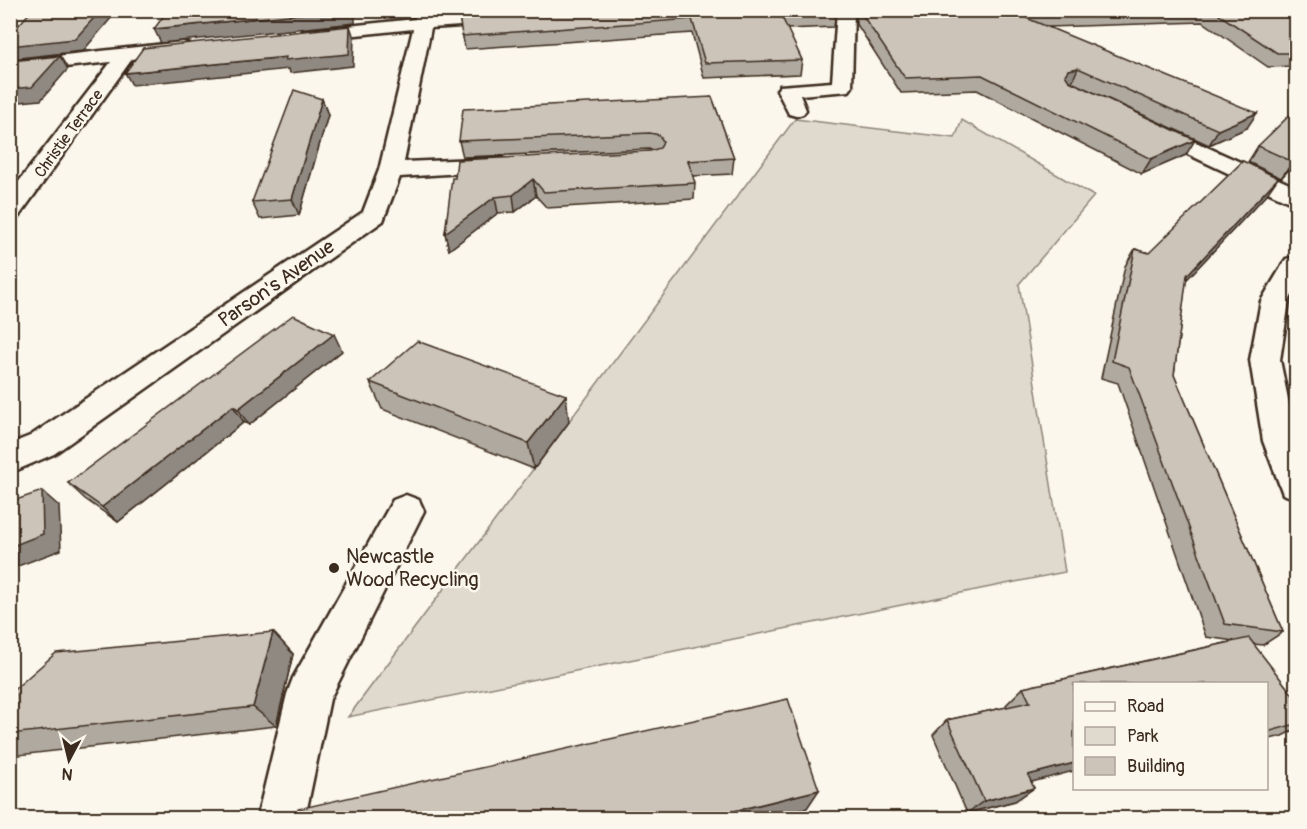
<svg xmlns="http://www.w3.org/2000/svg" width="1307" height="829" viewBox="0 0 1307 829" font-family="Pangolin,sans-serif">
<style>
.green{fill:#dfd9ce;stroke:#8d8276;stroke-width:1.5}
.lines{fill:none;stroke-linecap:round;stroke-linejoin:round}
.minor-casing{stroke:#3b2a1e;stroke-width:5}
.minor{fill:#fbf7ec;fill-rule:evenodd}
.wall{fill:#afa99f;stroke:#3b2a1e;stroke-width:1.5}
.shaded-wall{fill:#8f8982;stroke:#3b2a1e;stroke-width:1.5}
.building{fill:#ccc4b9;stroke:#3b2a1e;stroke-width:1.5}
.poi-dot{fill:#3b2a1e;stroke:#fbf7ec;stroke-width:2}
.labels{text-anchor:middle;stroke-width:5;stroke-linejoin:round;paint-order:stroke}
.far-street-label{font-size:16px;fill:#3b2a1e;stroke:#fbf7ec}
.street-label{font-size:20px;fill:#3b2a1e;stroke:#fbf7ec}
.poi-label{font-size:20px;fill:#3b2a1e;stroke:#fbf7ec;text-anchor:start}
</style>
<rect width="100%" height="100%" fill="#fbf7ec"/>
<filter id="ink" filterUnits="userSpaceOnUse"><feTurbulence type="fractalNoise" baseFrequency=".0167" numOctaves="2"/><feDisplacementMap in="SourceGraphic" scale="12" xChannelSelector="R" yChannelSelector="G"/><feConvolveMatrix kernelMatrix="1 2 1 2 8 2 1 2 1" color-interpolation-filters="sRGB"/></filter>
<g filter="url(#ink)">
<polygon class="green" points="795,119 955,138 962,120 1094,196 1019,284 1065,572 348,717"/>
<g class="lines">
<defs>
<g id="minor">
<polygon points="417,10 434,10 433,17 505,13 511,14 514,18 511,22 505,23 431,28 404,162 500,158 508,160 512,165 508,170 400,177 383,221 54,454 10,473 10,444 30,436 363,212 379,170 413,29 309,40 303,39 300,35 303,31 309,30 415,19"/>
<polygon points="837,10 854,10 852,87 849,91 800,95 806,110 803,114 796,116 789,114 777,90 780,86 832,82"/>
<polygon points="183,42 190,44 192,48 190,52 132,59 19,216 10,218 10,193 111,62 10,73 10,61"/>
<polygon points="1151,122 1296,187 1296,203 1287,201 1143,133 1140,128 1143,123"/>
<polygon points="1296,257 1296,288 1289,301 1280,360 1296,438 1296,499 1283,494 1263,441 1250,360 1261,301 1286,259"/>
<polygon points="406,495 419,500 424,511 330,699 305,818 257,818 287,694 293,678 393,500"/>
</g>
</defs>
<use href="#minor" class="minor-casing"/>
<use href="#minor" class="minor"/>
</g>
<g class="wall">
<polygon points="459,10 500,10 459,13"/>
<polygon points="836,10 834,27 787,29 802,60 800,74 704,78 692,33 465,49 459,15"/>
<polygon points="856,10 1296,10 1296,66 1268,67 1203,22 1049,27 1247,128 1209,145 1071,82 1186,155 1142,174 977,90 901,93 858,26 856,26"/>
<polygon points="712,97 734,158 732,174 693,176 695,183 694,199 547,208 536,196 515,212 498,213 449,250 445,233 455,178 650,151 655,150 650,149 463,157 459,141"/>
<polygon points="322,99 328,115 299,215 260,219 252,202"/>
<polygon points="1258,146 1296,162 1281,178 1248,162"/>
<polygon points="1267,194 1186,280 1174,375 1283,632 1263,645 1253,644 1296,699 1296,729 1282,736 1266,740 1266,684 1031,782 1034,788 1015,801 967,813 933,735 947,720 1007,707 1006,705 1023,688 1234,641 1206,637 1118,383 1101,378 1125,266 1135,249 1149,253"/>
<polygon points="342,351 249,425 244,422 118,522 85,499 68,483"/>
<polygon points="370,382 569,422 534,469 382,409"/>
<polygon points="273,632 293,654 276,726 10,756 10,693"/>
</g>
<g class="shaded-wall">
<polygon points="101,10 118,10 83,51 10,59 10,46"/>
<polygon points="337,10 355,10 355,23 161,43 154,29"/>
<polygon points="350,26 354,38 353,66 290,73 289,69 132,85 125,73 286,57"/>
<polygon points="60,56 68,69 41,100 10,103 10,89"/>
<polygon points="1078,68 1072,82 1062,85 1065,75 1068,70"/>
<polygon points="322,99 328,115 299,215 292,199"/>
<polygon points="1257,113 1247,128 1209,145 1218,130"/>
<polygon points="1195,140 1186,155 1142,174 1151,159"/>
<polygon points="1296,158 1296,162 1281,178"/>
<polygon points="1278,178 1267,194 1175,292 1187,275"/>
<polygon points="533,179 536,196 515,212 513,195"/>
<polygon points="495,197 498,213 449,250 445,233"/>
<polygon points="334,334 342,351 249,425 238,409"/>
<polygon points="566,395 569,422 534,469 528,443"/>
<polygon points="233,406 244,422 118,522 102,507"/>
<polygon points="42,491 59,506 61,550 10,569 10,547"/>
<polygon points="273,632 293,654 276,726 253,707"/>
<polygon points="1074,763 1074,771 1009,788 1028,775"/>
<polygon points="1034,788 1015,801 967,813 984,801"/>
<polygon points="819,790 807,808 764,819 702,819"/>
</g>
<g class="building">
<polygon points="32,10 101,10 75,39 10,46 10,27 17,27"/>
<polygon points="168,10 337,10 154,29"/>
<polygon points="529,10 836,10 836,14 781,15 802,60 705,63 692,19 462,36 459,15"/>
<polygon points="859,10 1164,10 1019,15 1257,113 1218,130 1078,68 1068,70 1065,75 1069,81 1195,140 1151,159 982,75 905,78 861,13 859,13"/>
<polygon points="1212,10 1284,10 1296,19 1296,53 1277,53"/>
<polygon points="350,26 349,54 285,60 286,57 125,73 143,48"/>
<polygon points="60,56 32,87 10,89 10,61"/>
<polygon points="294,90 322,99 292,199 252,202"/>
<polygon points="712,97 734,158 688,161 695,183 544,192 533,179 513,195 495,197 445,233 452,178 455,178 457,160 650,151 660,148 663,141 659,135 650,133 459,141 463,109"/>
<polygon points="1296,109 1296,158 1293,162 1258,146"/>
<polygon points="1243,161 1278,178 1187,275 1174,375 1283,632 1225,624 1129,367 1112,361 1135,249 1149,253"/>
<polygon points="293,315 334,334 238,409 233,406 102,507 68,483"/>
<polygon points="417,341 566,395 528,443 370,382"/>
<polygon points="42,491 43,534 10,547 10,502"/>
<polygon points="273,632 253,707 10,734 10,693 56,653"/>
<polygon points="1249,638 1296,699 1296,724 1267,732 1266,731 1266,684 1074,684 1074,763 1028,775 1034,788 984,801 947,720 1030,702 1023,688"/>
<polygon points="788,699 819,790 702,819 297,819 298,809"/>
</g>
</g>
<circle class="poi-dot" cx="334" cy="568" r="6"/>
<g class="labels">
<g class="far-street-label">
<text transform="translate(68 133) rotate(-54)" y="6">Christie Terrace</text>
</g>
<g class="street-label">
<text transform="translate(276 283) rotate(-35)" y="7">Parson's Avenue</text>
</g>
<g class="poi-label">
<text x="346" y="563">Newcastle<tspan x="346" dy="23">Wood Recycling</tspan></text>
</g>
</g>
<rect width="1307" height="829" fill="none" stroke="#fbf7ec" stroke-width="36"/>
<rect x="18" y="18" width="1271" height="793" fill="none" stroke="#3b2a1e" stroke-width="2" filter="url(#ink)"/>
<rect x="1073" y="682" width="195" height="108" fill="#fbf7ec" stroke="#aea59a" stroke-width="1.5"/>
<rect x="1085" y="702" width="30" height="9" fill="#fbf7ec" stroke="#aea59a" stroke-width="1.5"/>
<text x="1127" y="712" font-size="18" fill="#3b2a1e">Road</text>
<rect x="1085" y="727" width="30" height="18" fill="#dfd9ce" stroke="#aea59a" stroke-width="1.5"/>
<text x="1127" y="742" font-size="18" fill="#3b2a1e">Park</text>
<rect x="1085" y="757" width="30" height="18" fill="#ccc4b9" stroke="#aea59a" stroke-width="1.5"/>
<text x="1127" y="772" font-size="18" fill="#3b2a1e">Building</text>
<g transform="translate(69 760) rotate(187)" stroke="#fbf7ec" stroke-width="4.5" paint-order="stroke">
<path d="M0-4.5L10 22L0 15L-10 22Z" fill="#3b2a1e"/>
<text y="-9" font-size="16" font-weight="bold" text-anchor="middle" fill="#3b2a1e">N</text>
</g>
</svg>
